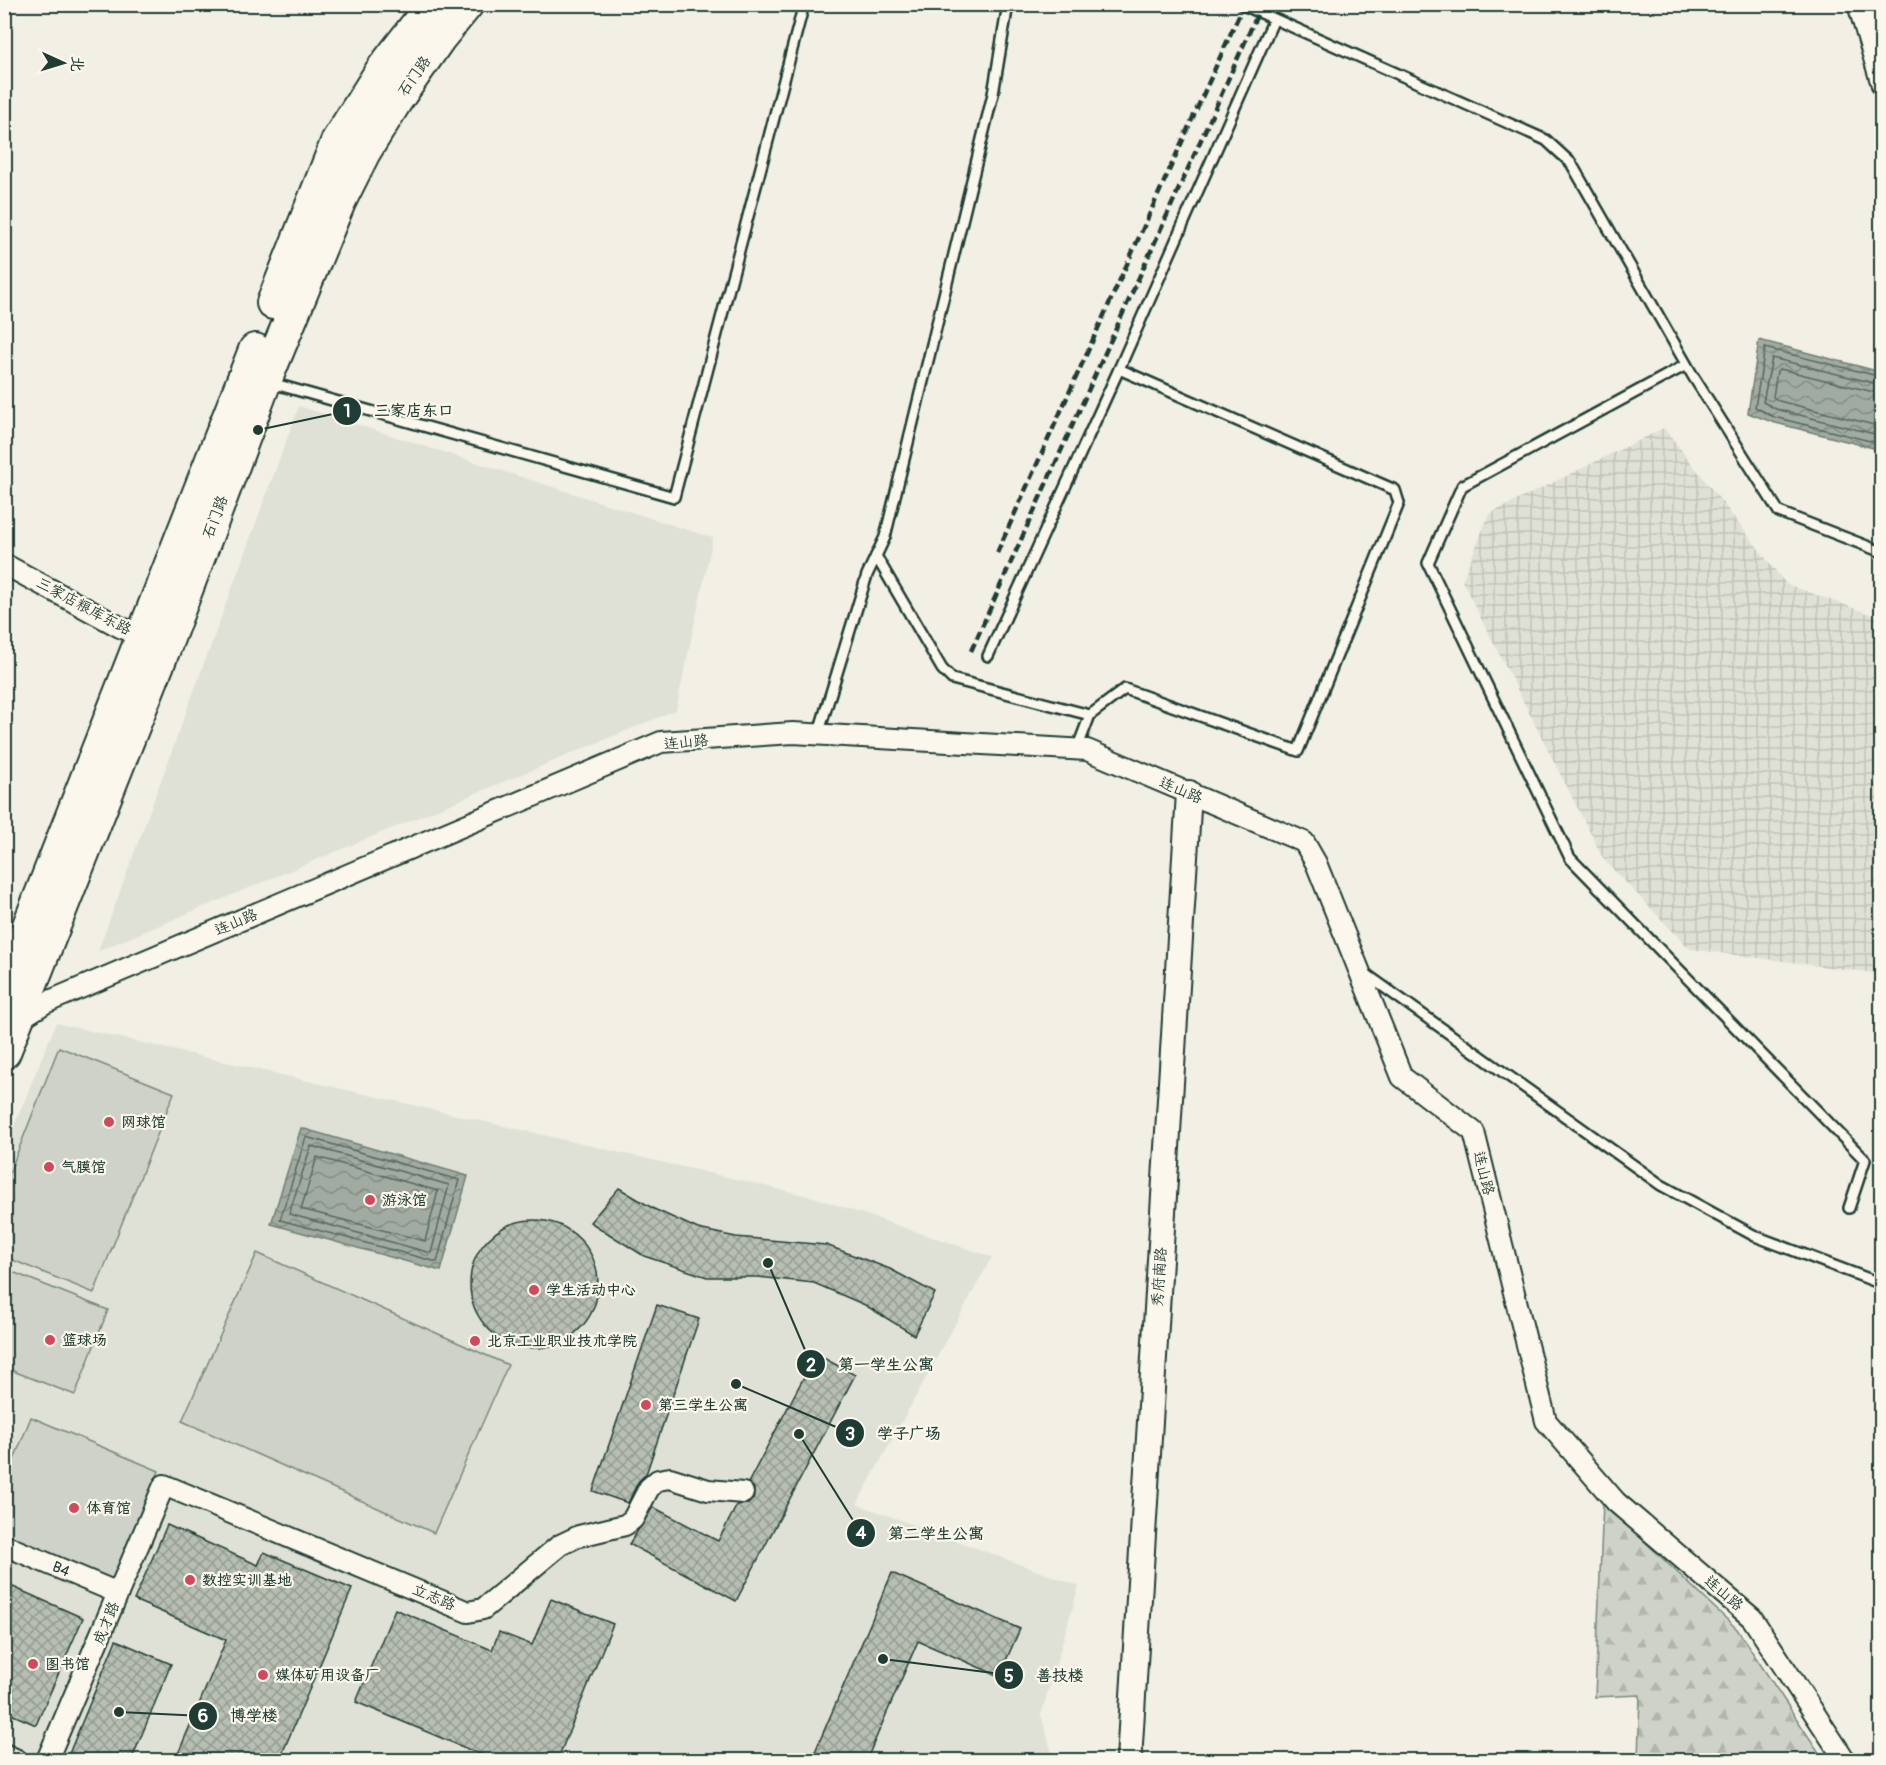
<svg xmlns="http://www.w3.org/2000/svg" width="1886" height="1765" viewBox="0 0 1886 1765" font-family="Pangolin,'LXGW WenKai TC',sans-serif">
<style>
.built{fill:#e0e1d6}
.industrial{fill:url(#industrial-grid)}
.green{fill:#cfd2c8;stroke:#77887e;stroke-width:1.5}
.forest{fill:url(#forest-firs);stroke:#77887e;stroke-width:1.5}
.water{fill:url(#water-waves);stroke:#6e7f75;stroke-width:1.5}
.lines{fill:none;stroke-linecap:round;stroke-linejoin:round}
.shore{stroke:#536960;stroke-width:1.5}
.building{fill:url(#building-cross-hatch);stroke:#1f3d34;stroke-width:1.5}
.service-casing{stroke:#1f3d34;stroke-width:14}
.minor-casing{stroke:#1f3d34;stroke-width:24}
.tertiary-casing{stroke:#1f3d34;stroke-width:28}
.trunk-casing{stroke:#1f3d34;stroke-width:36}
.service{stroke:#fbf7ec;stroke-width:9}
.minor{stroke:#fbf7ec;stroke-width:20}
.tertiary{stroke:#fbf7ec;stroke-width:24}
.trunk{stroke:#fbf7ec;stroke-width:32}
.rail{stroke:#1f3d34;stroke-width:4.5;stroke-dasharray:9 4.5;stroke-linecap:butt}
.poi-dot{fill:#d1495b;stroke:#fbf7ec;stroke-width:2}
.labels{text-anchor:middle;stroke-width:4.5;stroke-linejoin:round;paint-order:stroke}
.street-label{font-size:15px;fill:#1f3d34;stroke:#fbf7ec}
.poi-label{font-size:15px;font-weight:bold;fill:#1f3d34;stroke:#fbf7ec;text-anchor:start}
.leader{fill:none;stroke:#1f3d34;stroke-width:2}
.callout-dot{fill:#1f3d34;stroke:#fbf7ec;stroke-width:2}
.mark-label{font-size:18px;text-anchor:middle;font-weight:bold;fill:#fff}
.callout-label{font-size:16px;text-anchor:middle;font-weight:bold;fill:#1f3d34;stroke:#fbf7ec;stroke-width:4.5;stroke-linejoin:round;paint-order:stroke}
</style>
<defs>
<pattern id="industrial-grid" width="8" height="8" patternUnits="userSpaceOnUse" patternTransform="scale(1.5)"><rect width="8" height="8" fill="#e0e1d6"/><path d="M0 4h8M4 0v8" fill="none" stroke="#c0c2b8"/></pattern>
<pattern id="forest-firs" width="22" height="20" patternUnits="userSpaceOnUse" patternTransform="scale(1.5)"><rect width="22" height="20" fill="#cfd2c8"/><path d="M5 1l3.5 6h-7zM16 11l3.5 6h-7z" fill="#b1b5ac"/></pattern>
<pattern id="water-waves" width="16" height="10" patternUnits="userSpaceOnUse" patternTransform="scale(1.5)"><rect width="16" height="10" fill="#a2aba1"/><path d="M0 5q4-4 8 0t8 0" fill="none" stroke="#838c84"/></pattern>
<pattern id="building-cross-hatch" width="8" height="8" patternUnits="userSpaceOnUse" patternTransform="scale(1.5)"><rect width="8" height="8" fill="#b7beb3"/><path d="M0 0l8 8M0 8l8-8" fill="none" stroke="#949c92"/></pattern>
</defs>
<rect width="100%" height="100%" fill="#f2f0e5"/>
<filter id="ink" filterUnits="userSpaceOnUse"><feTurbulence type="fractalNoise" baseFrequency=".0167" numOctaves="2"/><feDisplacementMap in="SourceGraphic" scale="12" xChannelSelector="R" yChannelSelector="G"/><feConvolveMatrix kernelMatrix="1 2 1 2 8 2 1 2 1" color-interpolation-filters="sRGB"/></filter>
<g filter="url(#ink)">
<g class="built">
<polygon points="299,406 713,538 676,710 98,951"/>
<polygon points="56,1023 813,1197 992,1257 857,1504 1079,1586 1041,1715 1054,1760 5,1760 5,1148"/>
</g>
<polygon class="industrial" points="1664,428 1786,584 1881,618 1881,974 1690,949 1604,860 1462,581 1489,514"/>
<g class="green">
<polygon points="59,1047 174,1093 94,1293 5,1257 5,1184"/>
<polygon points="257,1253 508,1365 434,1533 182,1421"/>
<polygon points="5,1269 108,1310 75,1395 13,1371 5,1392"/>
<polygon points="31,1417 159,1471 113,1580 5,1534 5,1482"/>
</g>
<polygon class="forest" points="1603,1502 1737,1629 1824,1760 1638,1760 1640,1695 1595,1697"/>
<g class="water">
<polygon points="1759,340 1881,372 1881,450 1772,422 1748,413"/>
<polygon points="301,1128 468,1176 441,1271 271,1224"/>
</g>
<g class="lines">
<g class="shore">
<polyline points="1882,377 1765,348 1755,407 1774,417 1882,444"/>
<polyline points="1882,385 1772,358 1763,402 1776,409 1882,436"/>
<polyline points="1882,394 1780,369 1777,371 1773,397 1779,401 1882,427"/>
<polygon points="306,1137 459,1180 437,1262 280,1220"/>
<polygon points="311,1146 449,1185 431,1253 289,1214"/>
<polygon points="317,1157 438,1191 425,1241 301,1209"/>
</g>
</g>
<g class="building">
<polygon points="619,1188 654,1209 698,1229 736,1237 826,1245 890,1269 935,1293 914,1335 865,1305 814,1283 758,1277 707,1277 644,1256 590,1222"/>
<circle cx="534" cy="1284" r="64"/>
<polygon points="657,1305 699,1319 646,1474 638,1482 628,1503 593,1491"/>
<polygon points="816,1354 855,1375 736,1601 629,1544 653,1507 718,1541 737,1505 748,1504 753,1499 754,1488 748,1483"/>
<polygon points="167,1525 258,1565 264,1552 352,1589 279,1761 175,1761 226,1640 134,1600"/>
<polygon points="892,1573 1020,1629 999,1676 918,1641 866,1761 811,1761"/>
<polygon points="4,1583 83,1618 36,1725 4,1711"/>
<polygon points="551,1599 613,1624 557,1761 496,1761 356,1702 395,1609 492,1650 499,1632 532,1645"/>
<polygon points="116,1640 171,1664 131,1761 66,1761"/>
</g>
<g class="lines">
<defs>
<g id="service">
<polyline points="1241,4 1546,140 1571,163 1693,376 1779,512 1882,552"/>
<polyline points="1686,365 1462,486 1428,563 1570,858 1865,1160 1849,1208"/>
<polyline points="1119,369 1274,19"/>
<polyline points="268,382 674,497 804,4"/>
<polyline points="876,556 942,669 952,679 1090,715 1125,689 1298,751 1399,503 1395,490 1119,369 988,656"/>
<polyline points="818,735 867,575 885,537 993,94 1008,4"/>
<polyline points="1077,749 1090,715"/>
<polyline points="1363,972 1661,1185 1755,1236 1882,1284"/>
</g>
<g id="minor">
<polyline points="1858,4 1882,85"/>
<polyline points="1858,6 1882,15"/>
<polyline points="4,564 120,627 151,640"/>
<polyline points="16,1021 45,1003 661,742 793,733 1087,750 1304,842 1316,863 1402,1077 1474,1132 1546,1421 1616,1502 1752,1618 1845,1760"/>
<polyline points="4,1545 118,1593"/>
<polyline points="4,1754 17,1760"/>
<polyline points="47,1760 164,1485 468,1612 483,1609 560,1545 579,1536 625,1525 633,1519 649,1488 658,1480 670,1478 708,1490 743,1493"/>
</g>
<polyline id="tertiary" points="1129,1760 1189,793"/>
<g id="trunk">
<polyline points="273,303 338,140 382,70 433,4"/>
<polyline points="4,989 255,350"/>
<polyline points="4,1052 165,646 265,381 339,202 364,152 395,102 440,37 467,4"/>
</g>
</defs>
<use href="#service" class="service-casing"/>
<use href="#minor" class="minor-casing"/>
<use href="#tertiary" class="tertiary-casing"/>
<use href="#trunk" class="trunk-casing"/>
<use href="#service" class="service"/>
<use href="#minor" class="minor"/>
<use href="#tertiary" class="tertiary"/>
<use href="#trunk" class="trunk"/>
<g class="rail">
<polyline points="997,553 1244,4"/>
<polyline points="971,651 1262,4"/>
</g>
</g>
</g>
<g class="poi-dot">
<circle cx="109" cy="1122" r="6"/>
<circle cx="49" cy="1167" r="6"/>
<circle cx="370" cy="1200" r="6"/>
<circle cx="534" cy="1290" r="6"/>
<circle cx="50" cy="1340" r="6"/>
<circle cx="475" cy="1341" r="6"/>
<circle cx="646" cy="1405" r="6"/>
<circle cx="74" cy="1508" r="6"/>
<circle cx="190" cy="1580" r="6"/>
<circle cx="33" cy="1664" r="6"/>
<circle cx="263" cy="1675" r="6"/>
</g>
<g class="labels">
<g class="street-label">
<text transform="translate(414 76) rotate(-55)" y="5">石门路</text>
<text transform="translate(215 517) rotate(-69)" y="5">石门路</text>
<text transform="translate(84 606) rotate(28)" y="5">三家店粮库东路</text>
<text transform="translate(686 742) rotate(-6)" y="5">连山路</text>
<text transform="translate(1181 790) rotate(23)" y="5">连山路</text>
<text transform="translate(236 922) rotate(-23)" y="5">连山路</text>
<text transform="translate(1484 1173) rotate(76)" y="5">连山路</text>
<text transform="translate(1159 1277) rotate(-86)" y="5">秀府南路</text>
<text transform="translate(61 1569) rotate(23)" y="5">B4</text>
<text transform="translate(1724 1593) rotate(40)" y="5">连山路</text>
<text transform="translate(434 1597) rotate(23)" y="5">立志路</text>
<text transform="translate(106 1623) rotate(-68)" y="5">成才路</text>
</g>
<g class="poi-label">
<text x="121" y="1127">网球馆</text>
<text x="61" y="1172">气膜馆</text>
<text x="382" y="1205">游泳馆</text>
<text x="546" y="1295">学生活动中心</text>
<text x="62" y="1345">篮球场</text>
<text x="487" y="1346">北京工业职业技术学院</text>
<text x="658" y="1410">第三学生公寓</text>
<text x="86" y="1513">体育馆</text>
<text x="202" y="1585">数控实训基地</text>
<text x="45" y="1669">图书馆</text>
<text x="275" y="1680">媒体矿用设备厂</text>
</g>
</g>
<path class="leader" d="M258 430L347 411M768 1263L811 1364M736 1384L850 1433M799 1434L861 1533M883 1659L1009 1675M119 1712L203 1716"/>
<g class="callout-dot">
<circle cx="258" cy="430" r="6"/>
<circle cx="768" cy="1263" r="6"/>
<circle cx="736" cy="1384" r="6"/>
<circle cx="799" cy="1434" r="6"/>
<circle cx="883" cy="1659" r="6"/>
<circle cx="119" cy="1712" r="6"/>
<circle cx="347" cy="411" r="15"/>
<circle cx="811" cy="1364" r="15"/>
<circle cx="850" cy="1433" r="15"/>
<circle cx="861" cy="1533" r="15"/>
<circle cx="1009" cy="1675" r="15"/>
<circle cx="203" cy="1716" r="15"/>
</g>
<g class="mark-label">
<text x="347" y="417">1</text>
<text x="811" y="1371">2</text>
<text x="850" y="1440">3</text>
<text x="861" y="1539">4</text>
<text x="1009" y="1682">5</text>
<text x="203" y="1722">6</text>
</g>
<g class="callout-label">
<text x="414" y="416">三家店东口</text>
<text x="886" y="1370">第一学生公寓</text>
<text x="909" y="1439">学子广场</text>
<text x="936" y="1539">第二学生公寓</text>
<text x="1060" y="1681">善技楼</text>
<text x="254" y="1721">博学楼</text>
</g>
<rect width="1886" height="1765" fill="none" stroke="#fbf7ec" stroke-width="24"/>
<rect x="12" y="12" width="1862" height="1741" fill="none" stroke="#1f3d34" stroke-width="2" filter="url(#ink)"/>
<g transform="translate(63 63) rotate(94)" stroke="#fbf7ec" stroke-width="4.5" paint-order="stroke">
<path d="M0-4.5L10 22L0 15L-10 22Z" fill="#1f3d34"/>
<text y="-9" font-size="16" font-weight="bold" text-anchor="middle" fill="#1f3d34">北</text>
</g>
</svg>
